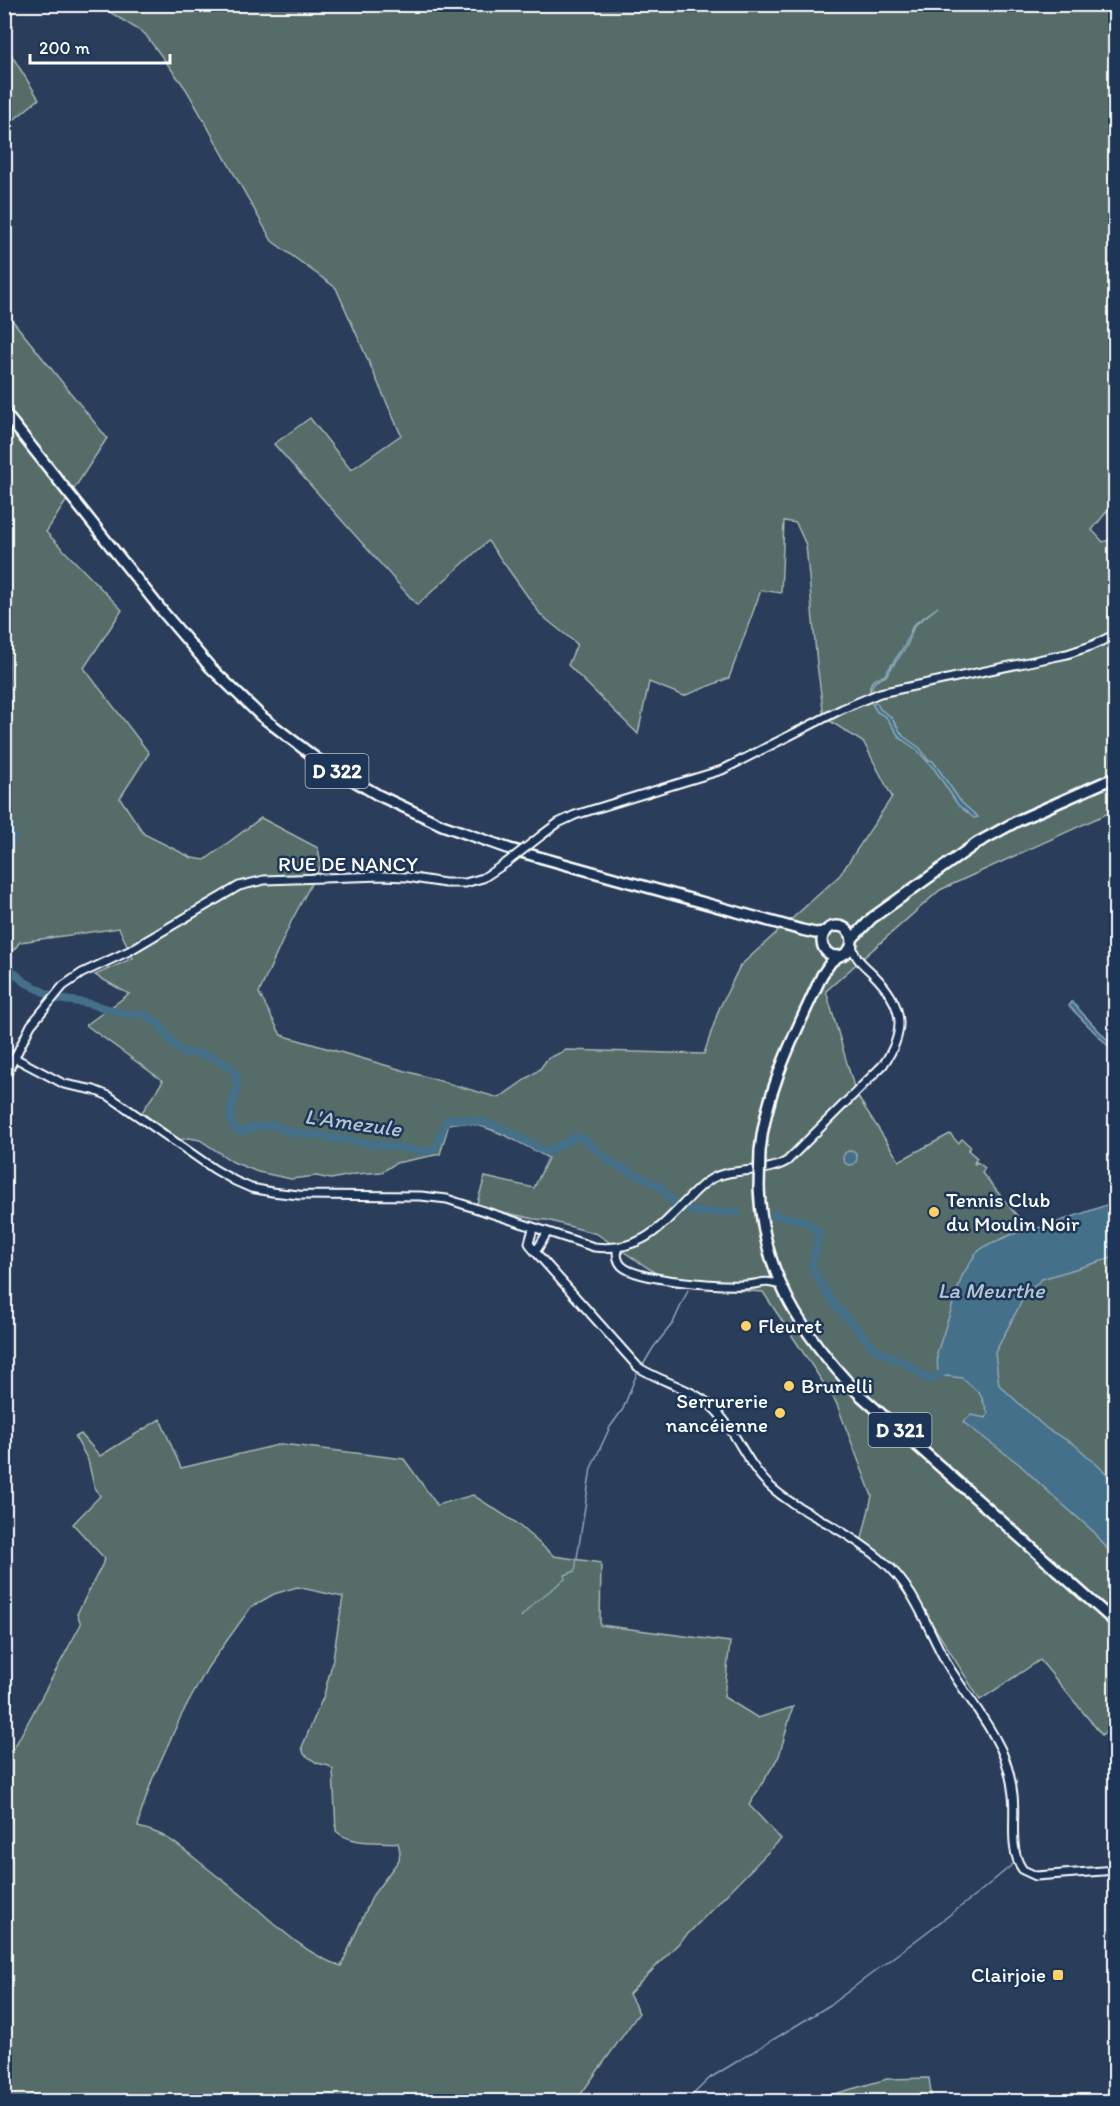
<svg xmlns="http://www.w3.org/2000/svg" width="1120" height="2106" viewBox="0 0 1120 2106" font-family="Itim,sans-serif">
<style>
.green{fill:#546c68;stroke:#aab6b4;stroke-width:1.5;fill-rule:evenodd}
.water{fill:#446f8a;stroke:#8fa9b9;stroke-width:1.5}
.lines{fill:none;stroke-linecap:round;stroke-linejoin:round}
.stream{stroke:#8fa9b9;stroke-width:1.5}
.river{stroke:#446f8a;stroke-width:8}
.minor-casing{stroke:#fff;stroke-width:11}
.major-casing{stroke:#fff;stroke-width:14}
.minor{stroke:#1d3557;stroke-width:7}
.major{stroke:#1d3557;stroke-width:9}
.minor-bridge-casing{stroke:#fff;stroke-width:11;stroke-linecap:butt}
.major-bridge-casing{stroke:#fff;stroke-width:14;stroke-linecap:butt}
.minor-bridge{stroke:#1d3557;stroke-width:7}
.major-bridge{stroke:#1d3557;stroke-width:9}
.poi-dot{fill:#ffd166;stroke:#1d3557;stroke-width:2}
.labels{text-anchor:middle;stroke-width:5;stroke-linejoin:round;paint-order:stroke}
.shield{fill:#1d3557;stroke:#bbc2cd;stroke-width:1.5}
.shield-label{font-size:20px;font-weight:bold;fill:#fff}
.street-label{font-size:21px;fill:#fff;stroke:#1d3557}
.poi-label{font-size:21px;fill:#fff;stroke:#1d3557;text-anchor:start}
.water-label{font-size:22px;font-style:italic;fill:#b4c5d0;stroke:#1d3557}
</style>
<rect width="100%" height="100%" fill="#2a3d5a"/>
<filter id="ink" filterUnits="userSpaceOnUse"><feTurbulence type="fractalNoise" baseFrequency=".0167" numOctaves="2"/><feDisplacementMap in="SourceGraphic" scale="12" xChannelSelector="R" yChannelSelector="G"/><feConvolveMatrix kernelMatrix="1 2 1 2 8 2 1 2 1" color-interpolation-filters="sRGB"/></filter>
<g filter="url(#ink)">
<g class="green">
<path d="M103 5H1115L1116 500 1092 530 1103 542 1115 538V810L940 890 826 991 856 1094 899 1161 950 1134 958 1143 962 1139 971 1147 968 1150 977 1158 974 1163 975 1164 977 1162 985 1168 982 1173 1032 1234 1115 1221 1116 1719 1102 1735 1040 1660 980 1700 895 1564 859 1551 872 1496 836 1402 763 1292 675 1286 597 1234 547 1220 534 1219 476 1206 485 1177 534 1188 548 1158C523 1144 478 1117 449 1124L440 1154 396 1163 382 1172 356 1174 331 1179 316 1176 291 1179 258 1172 233 1162 200 1140 189 1138 180 1140 142 1112 163 1081 86 1025 129 994 95 975 133 958 119 928 20 942 5 961 4 310 107 438 46 532 122 610 84 668 149 753 120 798 144 834 192 858 205 860 261 818 318 848 321 865 291 922 259 993 281 1035 499 1098 540 1069 547 1059 566 1050 704 1054 719 1009 740 966 840 875 892 797 864 743 824 717 817 664 806 545 796 523 784 521 781 593 761 590 729 678 684 696 649 682 638 734 568 665 577 644 541 615 488 541 417 605 274 444 310 418 351 470 401 435 336 288 272 241 186 89 145 34 105 9Z"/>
<polygon points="4,43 39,99 5,127 4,127"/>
<path d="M160 1419 181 1468 282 1444 404 1459 437 1505 473 1495 515 1522 554 1556 601 1563 600 1625 730 1642 724 1697 758 1718 793 1707 779 1756 749 1805 781 1839 629 1994 639 2013 576 2101H5V1757L14 1748 81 1624 77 1614 105 1559 73 1524 100 1496 94 1486 88 1460 75 1437 81 1434 100 1456ZM297 1587 343 1597 332 1664 324 1695 302 1747 304 1754 317 1763 329 1766 333 1770 336 1831C351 1845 377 1841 398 1843L400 1851 399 1860 373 1895 341 1966C305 1955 273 1922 244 1897 229 1885 213 1873 197 1860 175 1843 167 1834 138 1827L140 1816 152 1780 181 1716 208 1667 251 1607 274 1594Z"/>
<polygon points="929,2078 932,2101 820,2101 827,2096 887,2079"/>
</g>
<g class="water">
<path d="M938 607 914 626 907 646 886 676C875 682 874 679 870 692 868 682 875 677 884 676L905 645 913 625Z"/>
<polygon points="877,703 880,709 891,717 903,736 920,748 928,760 933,761 961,802 978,817 974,818 958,805 935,770 917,750 900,738 886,717 877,712 872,704"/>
<polygon points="1072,1002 1115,1048 1115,1053 1069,1006"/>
<circle cx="850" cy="1158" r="7"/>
<polygon points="1115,1202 1115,1257 1042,1279 1026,1293 995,1353 999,1385 1047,1429 1074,1444 1105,1472 1115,1485 1115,1559 1095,1533 1052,1495 1019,1464 963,1422 971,1415 986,1418 988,1413 980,1394 962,1378 938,1375 937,1353 962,1276 976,1253 987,1245 1013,1234 1046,1226"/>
</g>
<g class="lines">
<g class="stream">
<polyline points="4,987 15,974"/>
<polyline points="643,1365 653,1348 673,1323 688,1290"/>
<polyline points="521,1617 534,1603 565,1579 565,1575 575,1571 591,1468 610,1427 623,1409 637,1373"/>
<polyline points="685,2102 710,2078 830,2005 976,1895 1013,1864"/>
</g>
<g class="river">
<polyline points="4,827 12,832 13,840 10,843 4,844"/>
<path d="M4 963 23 981 57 999 87 1003 127 1014 145 1015 158 1023 175 1046 183 1053C199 1053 204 1052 219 1061 225 1064 234 1068 236 1076 241 1094 219 1121 240 1132L256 1127 274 1125 291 1132 428 1152 437 1146 446 1120C458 1116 489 1123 501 1128 517 1135 531 1145 547 1152L573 1138H583L610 1162 660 1186 674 1203 682 1207 697 1212H738"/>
<path d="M774 1215C790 1218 810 1219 819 1233L812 1269 832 1301 876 1350 907 1364 929 1380 936 1378 946 1369"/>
</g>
<defs>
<g id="minor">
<polyline points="542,835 558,823 575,815 722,770 842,709 880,693 1067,654 1091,646 1116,634"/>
<path d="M15 1058 64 1084 94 1090 109 1096 214 1169 235 1181 251 1188 272 1192 299 1195 421 1196 447 1199 594 1247C640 1252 658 1230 687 1200 695 1192 702 1184 711 1179 735 1166 764 1175 787 1161L883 1065C908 1030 903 1004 873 974 864 965 854 958 852 945"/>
<polyline points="4,1079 31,1025 63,986 82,973 129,951 239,886 264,880 382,876 407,877 445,883 465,883 483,878 506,863"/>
<path d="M533 1229 529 1243 533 1249 638 1367C661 1382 691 1388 711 1406 735 1427 745 1463 770 1486 787 1502 808 1512 827 1523 846 1534 867 1547 884 1562 914 1587 927 1628 946 1662 961 1688 981 1712 995 1738 1005 1755 1011 1776 1013 1795 1016 1818 1008 1851 1023 1870L1036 1876 1116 1870"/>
<polyline points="533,1249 538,1248 547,1233"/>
<path d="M617 1249C617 1255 617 1261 622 1266 638 1281 721 1286 744 1285 761 1285 761 1279 780 1285"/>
</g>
<g id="major">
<polyline points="4,412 163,612 210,667 261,716 317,759 378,795 442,825 510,849 802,930 815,933 826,932"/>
<circle cx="837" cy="941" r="15"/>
<polyline points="852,939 872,918 977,843 1019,820 1116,777"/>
<path d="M760 1151C766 1088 796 1032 822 975L831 962 839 956"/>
<path d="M759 1187C762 1274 802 1335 860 1395L1116 1623"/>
</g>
</defs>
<use href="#minor" class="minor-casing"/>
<use href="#major" class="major-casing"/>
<use href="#minor" class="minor"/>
<use href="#major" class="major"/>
<defs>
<polyline id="minor-bridge" points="506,863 542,835"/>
<polyline id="major-bridge" points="759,1187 760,1151"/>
</defs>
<use href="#minor-bridge" class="minor-bridge-casing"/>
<use href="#major-bridge" class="major-bridge-casing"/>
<use href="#minor-bridge" class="minor-bridge"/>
<use href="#major-bridge" class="major-bridge"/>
</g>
</g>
<g class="poi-dot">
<circle cx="934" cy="1212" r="6"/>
<circle cx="746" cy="1326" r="6"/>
<circle cx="789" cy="1386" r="6"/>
<circle cx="780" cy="1413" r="6"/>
<rect x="1052" y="1969" width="12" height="12" rx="3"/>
</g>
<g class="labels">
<g class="shield">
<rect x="305.5" y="754" width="63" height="34" rx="4.5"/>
<rect x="868.5" y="1413" width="63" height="34" rx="4.5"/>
</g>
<g class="shield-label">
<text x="337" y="778">D 322</text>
<text x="900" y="1437">D 321</text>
</g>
<g class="street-label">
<text x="348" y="871">RUE DE NANCY</text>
</g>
<g class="poi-label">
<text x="946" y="1207">Tennis Club<tspan x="946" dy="24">du Moulin Noir</tspan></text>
<text x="758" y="1333">Fleuret</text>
<text x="801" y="1393">Brunelli</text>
<text x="768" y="1408" text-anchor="end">Serrurerie<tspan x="768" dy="24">nancéienne</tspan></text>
<text x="1046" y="1982" text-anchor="end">Clairjoie</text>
</g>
<g class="water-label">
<text transform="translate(353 1122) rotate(8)" y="8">L'Amezule</text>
<text x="991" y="1298">La Meurthe</text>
</g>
</g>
<rect width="1120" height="2106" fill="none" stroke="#1d3557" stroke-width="24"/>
<rect x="12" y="12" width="1096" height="2082" fill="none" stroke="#fff" stroke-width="2" filter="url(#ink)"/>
<path d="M30 54v9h140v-9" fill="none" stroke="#ffffff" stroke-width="3"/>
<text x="39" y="54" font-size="18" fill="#ffffff" stroke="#1d3557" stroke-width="4.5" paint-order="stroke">200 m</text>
</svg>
